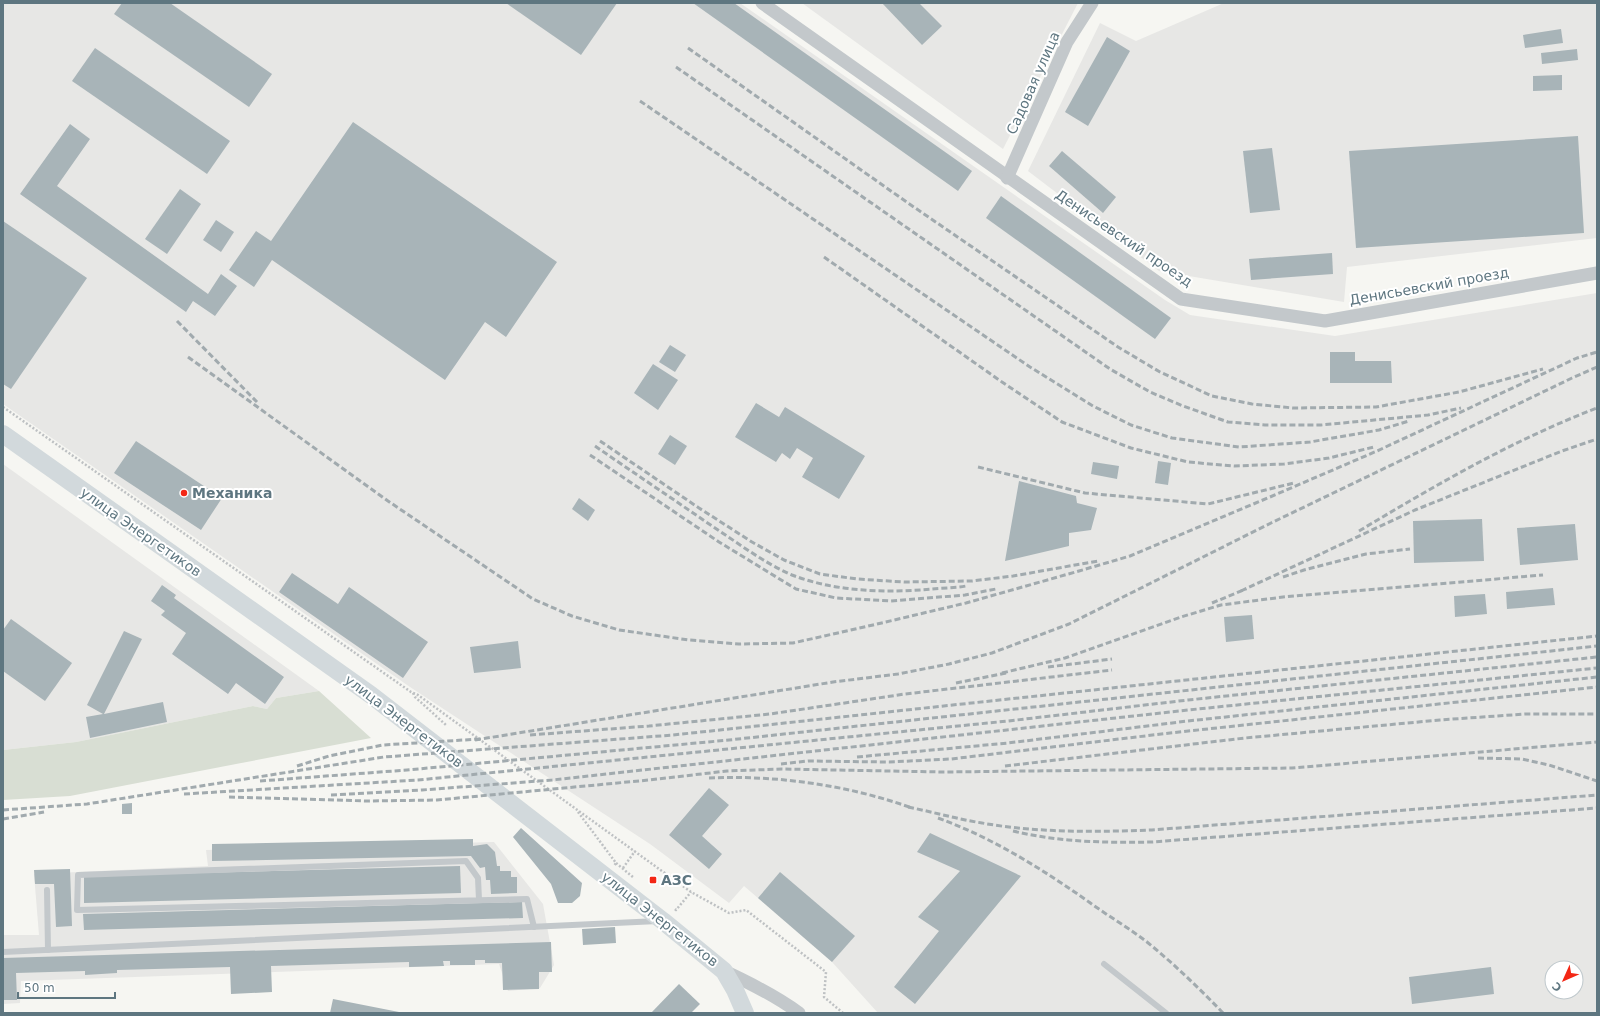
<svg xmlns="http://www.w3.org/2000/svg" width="1600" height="1016" viewBox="0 0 1600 1016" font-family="'DejaVu Sans',sans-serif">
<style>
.built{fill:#e7e7e5;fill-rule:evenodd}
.green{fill:#d8ded3}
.building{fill:#a8b4b8}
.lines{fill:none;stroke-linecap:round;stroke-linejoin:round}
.path{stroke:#bec1c3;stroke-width:2.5;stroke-dasharray:2 2;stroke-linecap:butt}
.lane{stroke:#c3c8cb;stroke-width:6}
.street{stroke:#c3c8cb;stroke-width:13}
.secondary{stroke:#d2d9dc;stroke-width:18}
.rail{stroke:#a1aaae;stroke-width:3;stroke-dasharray:6 3;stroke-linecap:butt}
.poi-dot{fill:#f32715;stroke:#fff;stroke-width:1.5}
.labels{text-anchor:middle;stroke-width:4;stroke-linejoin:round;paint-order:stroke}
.street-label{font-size:14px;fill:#5e7680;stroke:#fff}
.poi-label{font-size:14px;font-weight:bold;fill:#5e7680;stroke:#fff;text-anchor:start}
</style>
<rect width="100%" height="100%" fill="#f6f6f2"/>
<g class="built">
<path d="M3 3H740L1165 300 1190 315 1335 336 1597 293V1013H878L832 962 744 886 729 903 650 844 410 687 3 404ZM1552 968H1576V992H1552Z"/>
<polygon points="802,3 1078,3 1003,149"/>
<polygon points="1224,3 1597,3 1597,238 1347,267 1344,302 1159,271 1028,171 1100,23 1136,41"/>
<polygon points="3,464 319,691 276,698 267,709 253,706 76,742 3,750"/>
<polygon points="494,842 543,904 554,965 540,988 508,991 499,964 21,981 20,1003 3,1004 3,935 39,935 34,874 208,866 206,850"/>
</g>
<polygon class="green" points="319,691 371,738 70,796 3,800 3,750 76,742 253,706 267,709 276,698"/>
<g class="building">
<polygon points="122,3 170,3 272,74 249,107 114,14"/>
<polygon points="506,3 617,3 581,55"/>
<polygon points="693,3 734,3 972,171 958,191"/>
<polygon points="882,3 919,3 942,26 922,45"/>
<polygon points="1561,29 1563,43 1525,48 1523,35"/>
<polygon points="1107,37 1130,51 1088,126 1065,112"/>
<polygon points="95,48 230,141 207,174 72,81"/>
<polygon points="1577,49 1578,60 1542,64 1541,53"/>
<polygon points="1562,75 1562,90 1533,91 1533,76"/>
<polygon points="353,122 557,262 506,337 485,322 445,380 272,260 254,287 229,270 256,231 271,241"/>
<polygon points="70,124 90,139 57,186 208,294 221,274 237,286 215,316 193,301 186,312 20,194"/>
<polygon points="1578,136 1584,233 1356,248 1349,151"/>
<polygon points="1272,148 1280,210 1250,213 1243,151"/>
<polygon points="1062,151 1116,197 1103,213 1049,166"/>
<polygon points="180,189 201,204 167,254 145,239"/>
<polygon points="1001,196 1171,318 1155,339 986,218"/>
<polygon points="216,220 234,232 221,252 203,240"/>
<polygon points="3,221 87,278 11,389 3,384"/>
<polygon points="1332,253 1333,274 1251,280 1249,259"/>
<polygon points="670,345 686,355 675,372 659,362"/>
<polygon points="1330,352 1355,352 1355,361 1391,361 1392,383 1330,383"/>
<polygon points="653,364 678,380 658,410 634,393"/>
<polygon points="756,403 779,417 785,407 865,456 839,499 802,477 813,458 797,448 790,459 782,453 776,462 735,437"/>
<polygon points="670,435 687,446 675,465 658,454"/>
<polygon points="136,441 222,498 201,530 114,473"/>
<polygon points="1158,461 1171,463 1168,485 1155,483"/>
<polygon points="1093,462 1119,466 1117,479 1091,474"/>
<polygon points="1019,481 1076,496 1077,503 1097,508 1091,530 1069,533 1069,546 1005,561"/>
<polygon points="579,498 595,510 588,521 572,509"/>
<polygon points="1482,519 1484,561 1414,563 1413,521"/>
<polygon points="1575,524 1578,560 1520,565 1517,528"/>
<polygon points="292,573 338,604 349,587 428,642 403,678 279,592"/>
<polygon points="162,585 176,595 174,598 284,677 265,704 236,683 228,694 172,654 186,633 161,615 165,611 151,601"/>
<polygon points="1553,588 1555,605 1507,609 1506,592"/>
<polygon points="1485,594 1487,614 1455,617 1454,596"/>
<polygon points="1252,615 1254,639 1226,642 1224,617"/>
<polygon points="11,619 72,663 45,701 3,671 3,630"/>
<polygon points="124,631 142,639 104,714 163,702 167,722 90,738 86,717 103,714 87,705"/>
<polygon points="518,641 521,668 474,673 470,647"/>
<polygon points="709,788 729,805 702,836 722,854 709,869 669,835"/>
<polygon points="132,803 132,814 122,814 122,804"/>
<polygon points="521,828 582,883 580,896 572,903 558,903 551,884 513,837"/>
<polygon points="930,833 1021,876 915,1004 894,987 939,931 918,917 960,871 917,852"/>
<polygon points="473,839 473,846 487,844 495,852 497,866 500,866 500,871 511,871 511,877 517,877 517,893 491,894 490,880 486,880 485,867 480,868 471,856 212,861 212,844"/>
<polygon points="460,866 461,893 84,903 84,876"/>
<polygon points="70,869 72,926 56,927 54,884 35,884 34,870"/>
<polygon points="780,872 855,936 832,962 758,898"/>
<polygon points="522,902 523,918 84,930 83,914"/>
<polygon points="615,927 616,943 583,945 582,929"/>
<polygon points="551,942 552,972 539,972 539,989 503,990 502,963 485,963 485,960 475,960 475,965 450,965 450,961 443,961 444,966 409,967 409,962 271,966 272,992 231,994 230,967 117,970 117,973 85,975 85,971 16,973 17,1000 3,1000 3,958"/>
<polygon points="1491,967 1494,994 1412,1004 1409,977"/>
<polygon points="679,984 700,1004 691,1013 651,1013"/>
<polygon points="333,999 399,1012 399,1013 330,1013"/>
</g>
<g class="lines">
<g class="path">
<polyline points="3,407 411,692 418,695 691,892 729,913 746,910 826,972 824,997 843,1013"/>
<polyline points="413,693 415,697 446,725"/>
<polyline points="578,812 616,863 614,866"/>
<polyline points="616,863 634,878"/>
<polyline points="623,868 635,851"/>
<polyline points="675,909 676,910 691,892"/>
</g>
<g class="lane">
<polyline points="47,890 48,950"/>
<polyline points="479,900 478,878 466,861 78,875 77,910 527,899 534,927"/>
<polyline points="3,952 658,921"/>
<polyline points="1104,964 1166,1013"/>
</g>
<g class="street">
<polyline points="762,3 1181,299 1325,321 1597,273"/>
<polyline points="1007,178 1067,42 1092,3"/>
<path d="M724 971C750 983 776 996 799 1013"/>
</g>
<polyline class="secondary" points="3,434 371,695 663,921 724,971 735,990 745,1013"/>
<g class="rail">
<polyline points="688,48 908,203 1118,347 1160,372 1212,396 1252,404 1293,408 1376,407 1459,392 1543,369"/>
<polyline points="676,67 1110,369 1150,392 1183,406 1228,422 1265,425 1321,425 1428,415 1461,408"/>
<polyline points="640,101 1030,367 1093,406 1131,425 1172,438 1239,447 1310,442 1379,430 1409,421"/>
<polyline points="824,257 1002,382 1062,422 1131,448 1188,462 1234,466 1284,464 1329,458 1374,447"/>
<polyline points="177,321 257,402"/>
<polyline points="188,357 388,501 533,599 572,616 619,630 689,640 739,644 793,643 873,625 966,603 1079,571 1130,556 1270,497 1377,451 1577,358 1597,352"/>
<polyline points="600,441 699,508 752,542 784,560 820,574 857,579 904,582 972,581 1013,576 1098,561"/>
<path d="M595 446C634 473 673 499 712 526 738 543 764 563 792 575 836 592 886 593 932 589 943 588 955 588 966 586"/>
<polyline points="590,455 719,542 796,589 836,598 891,601 965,595 996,589"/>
<polyline points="978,467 1085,493 1208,504 1294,483"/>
<path d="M1359 531C1436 485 1513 440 1597 408"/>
<polyline points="1283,577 1304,570 1366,554 1410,549"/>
<polyline points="1241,591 1415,510 1562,451 1597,439"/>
<polyline points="1212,603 1246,589"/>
<polyline points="1048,667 1112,659"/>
<polyline points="1002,673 1065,658 1181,617 1221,605 1283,597 1543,575"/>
<polyline points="956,683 1006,673"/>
<polyline points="530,735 649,726 770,714 905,694 1112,670"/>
<polyline points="475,740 833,682 898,674 949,664 992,653 1069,624 1271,523 1572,378 1597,367"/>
<polyline points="857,757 1008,743 1188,721 1597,677"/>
<polyline points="1478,758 1522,759 1549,765 1597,781"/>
<polyline points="781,764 808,761 889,762 951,759 1170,733 1597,687"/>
<polyline points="297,766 329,756 383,745 480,739"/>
<polyline points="1005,766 1245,738 1440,720 1525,714 1597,714"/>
<path d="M709 778C777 775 848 785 912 808"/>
<polyline points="260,781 407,770 729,740 1597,646"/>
<polyline points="184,794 418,780 1008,721 1188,700 1597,657"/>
<polyline points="331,795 422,790 552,780 1188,710 1597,668"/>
<polyline points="229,797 368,801 437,800 649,780 727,771 782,769 943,772 1292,768 1597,742"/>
<path d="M908 807C933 812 957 819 982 823 1038 833 1096 832 1152 830L1597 795"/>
<polyline points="3,810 87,804 384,757 673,735 1597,636"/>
<path d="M938 818C993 838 1042 869 1089 902 1108 916 1129 928 1147 942 1174 964 1199 988 1223 1013"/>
<polyline points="3,819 44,812"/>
<path d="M1013 831C1059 842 1104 843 1152 842L1597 808"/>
</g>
</g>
<g class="poi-dot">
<circle cx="184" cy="493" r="4"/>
<rect x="649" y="876" width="8" height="8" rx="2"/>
</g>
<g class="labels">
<g class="street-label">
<text transform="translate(1033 83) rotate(-66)" y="5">Садовая улица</text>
<text transform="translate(1124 238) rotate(34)" y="5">Денисьевский проезд</text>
<text transform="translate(1429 286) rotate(-10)" y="5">Денисьевский проезд</text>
<text transform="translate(141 532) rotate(35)" y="5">улица Энергетиков</text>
<text transform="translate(404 721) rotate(37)" y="5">улица Энергетиков</text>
<text transform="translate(660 919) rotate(38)" y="5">улица Энергетиков</text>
</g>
<g class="poi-label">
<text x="192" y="498">Механика</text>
<text x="661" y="885">АЗС</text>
</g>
</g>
<rect width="1600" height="1016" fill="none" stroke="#5e7680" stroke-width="8"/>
<g transform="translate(1564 980) rotate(225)"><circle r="19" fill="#ffffff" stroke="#bfc8cc"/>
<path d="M0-3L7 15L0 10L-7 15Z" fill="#f32715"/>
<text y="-6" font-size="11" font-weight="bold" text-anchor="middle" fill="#5e7680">С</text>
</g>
<path d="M18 992v6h97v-6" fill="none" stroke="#5e7680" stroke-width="2"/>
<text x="24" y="992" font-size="12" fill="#5e7680" stroke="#ffffff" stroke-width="3" paint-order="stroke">50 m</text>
</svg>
